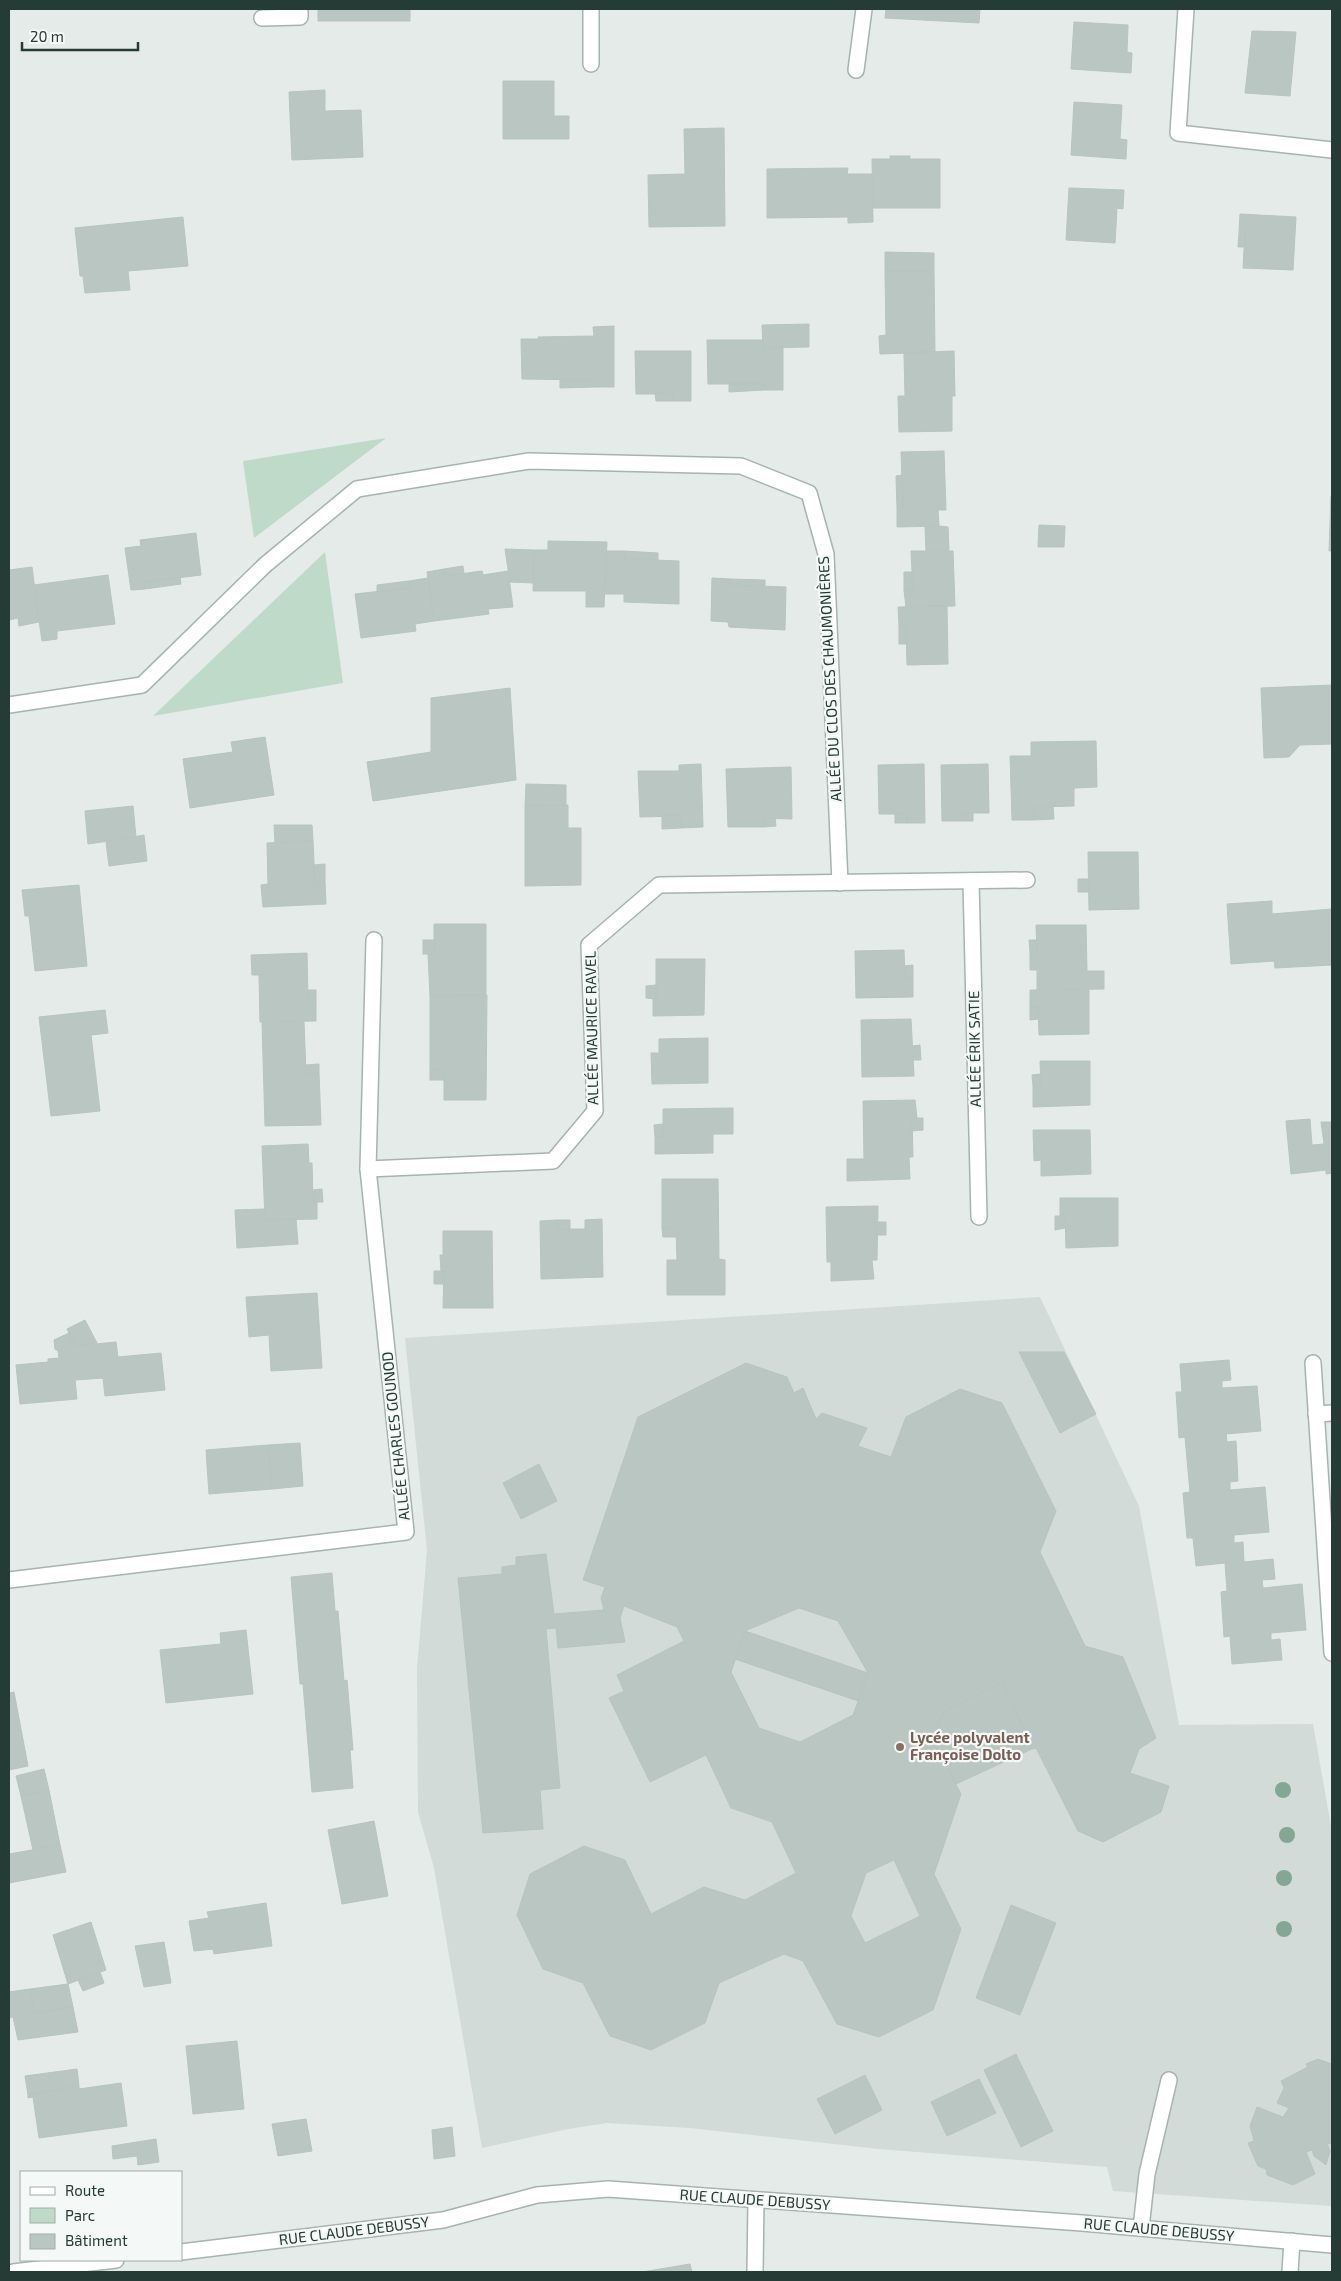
<svg xmlns="http://www.w3.org/2000/svg" width="1341" height="2281" viewBox="0 0 1341 2281" font-family="'Exo 2',sans-serif">
<style>
.built{fill:#d2dbd8}
.green{fill:#bfdac8}
.building{fill:#b9c6c2;stroke:#b7c4c0;fill-rule:evenodd}
.lines{fill:none;stroke-linecap:round;stroke-linejoin:round}
.service-casing{stroke:#a7b3b0;stroke-width:18}
.minor-casing{stroke:#a7b3b0;stroke-width:18}
.service{stroke:#fff;stroke-width:15}
.minor{stroke:#fff;stroke-width:15}
.tree{fill:#84a694}
.education-dot{fill:#8d6e63;stroke:#f4f8f6;stroke-width:2}
.labels{text-anchor:middle;stroke-width:4.5;stroke-linejoin:round;paint-order:stroke}
.street-label{font-size:15px;fill:#253b36;stroke:#f4f8f6}
.education-label{font-size:15px;font-weight:bold;fill:#785e54;stroke:#f4f8f6;text-anchor:start}
</style>
<rect width="100%" height="100%" fill="#e4ebe9"/>
<polygon class="built" points="1040,1297 1139,1506 1179,1725 1313,1724 1332,1832 1332,2206 1113,2191 1107,2167 879,2149 690,2128 607,2123 568,2129 482,2148 434,1868 418,1812 417,1669 427,1550 405,1338"/>
<g class="green">
<polygon points="386,438 254,538 243,461"/>
<polygon points="325,552 343,683 153,716"/>
</g>
<g class="building">
<rect x="318" y="9" width="92" height="12"/>
<polygon points="886,9 980,9 979,23 885,18"/>
<polygon points="1074,22 1128,25 1127,52 1132,53 1131,73 1071,69"/>
<polygon points="1252,31 1296,32 1290,96 1245,93"/>
<polygon points="503,81 554,81 554,116 569,116 569,139 503,139"/>
<polygon points="325,90 325,111 361,110 363,157 292,160 289,92"/>
<polygon points="1074,102 1122,105 1120,139 1127,140 1126,159 1071,155"/>
<polygon points="724,128 725,226 649,227 648,175 685,174 684,129"/>
<polygon points="890,156 910,156 910,159 940,159 940,208 873,208 872,159 890,159"/>
<polygon points="848,168 847,174 872,174 873,222 848,223 848,217 767,218 767,169"/>
<polygon points="1069,188 1124,190 1123,209 1117,208 1115,243 1066,240"/>
<polygon points="1240,214 1296,217 1293,270 1243,268 1245,232 1239,233"/>
<polygon points="183,217 188,266 128,271 130,290 85,293 83,276 80,276 75,228"/>
<polygon points="1245,232 1245,247 1238,247 1239,233"/>
<polygon points="885,252 934,253 934,272 885,272"/>
<polygon points="885,272 934,272 935,352 880,354 879,336 886,335"/>
<polygon points="809,324 809,347 763,348 762,325"/>
<polygon points="614,326 614,387 595,387 595,380 522,379 521,339 539,339 538,337 594,336 593,327"/>
<polygon points="707,340 762,340 763,348 783,348 783,390 764,390 764,384 708,384"/>
<polygon points="635,351 691,351 691,401 673,401 673,394 636,394"/>
<polygon points="954,351 955,396 952,396 952,431 899,432 898,396 905,396 904,353"/>
<polygon points="560,380 595,380 595,387 560,388"/>
<polygon points="729,384 764,384 764,390 729,392"/>
<polygon points="655,393 673,394 673,401 656,401"/>
<polygon points="944,451 946,510 938,510 939,526 897,527 897,509 903,509 901,452"/>
<polygon points="902,475 903,509 897,509 896,476"/>
<polygon points="1331,496 1332,496 1332,551 1329,551"/>
<polygon points="1039,525 1065,526 1064,547 1038,547"/>
<polygon points="939,526 948,527 949,551 926,551 925,527"/>
<polygon points="196,533 201,575 144,582 145,589 131,590 125,548 141,546 140,540"/>
<polygon points="548,541 607,542 604,607 586,607 586,591 533,591 534,550 548,550"/>
<polygon points="505,549 534,550 533,583 510,582"/>
<polygon points="607,551 624,551 625,559 679,561 679,604 624,602 624,594 605,594"/>
<polygon points="624,551 658,553 658,560 625,559"/>
<polygon points="911,551 953,551 955,606 906,607 904,590 913,591"/>
<polygon points="463,566 464,574 445,576 444,569"/>
<polygon points="32,567 39,622 19,626 18,618 9,620 9,570"/>
<polygon points="444,569 445,576 482,571 483,575 508,571 513,607 488,609 489,614 434,621 427,572"/>
<polygon points="904,572 912,572 913,591 904,590"/>
<polygon points="108,575 115,624 57,631 57,639 42,641 34,585"/>
<polygon points="180,577 181,584 145,589 144,582"/>
<polygon points="428,578 434,621 415,624 416,631 361,638 355,594 409,588 409,581"/>
<polygon points="712,578 730,579 730,585 786,587 785,630 729,627 728,622 711,621"/>
<polygon points="730,579 765,580 765,586 730,585"/>
<polygon points="409,581 409,588 377,592 377,585"/>
<polygon points="947,606 948,664 907,665 906,626 899,626 898,607"/>
<rect x="899" y="626" width="7" height="18"/>
<polygon points="1332,685 1332,744 1300,745 1289,757 1264,758 1261,688"/>
<polygon points="510,688 516,780 373,801 367,762 431,752 431,698"/>
<polygon points="265,737 274,795 190,808 183,759 233,752 231,742"/>
<polygon points="1096,741 1097,787 1074,788 1074,806 1034,807 1034,820 1012,820 1010,756 1031,756 1031,742"/>
<polygon points="701,764 703,827 681,828 680,816 640,817 638,771 679,771 679,765"/>
<polygon points="924,764 925,823 907,823 907,814 879,814 878,765"/>
<polygon points="988,764 989,813 962,813 963,821 942,821 941,765"/>
<polygon points="791,767 792,819 764,818 764,827 728,827 726,769"/>
<polygon points="526,784 566,785 566,806 525,806"/>
<polygon points="568,805 568,828 581,828 581,885 525,886 525,806"/>
<polygon points="133,806 136,837 88,844 85,811"/>
<polygon points="1053,806 1054,819 1034,820 1034,807"/>
<polygon points="962,813 973,813 973,821 963,821"/>
<rect x="895" y="814" width="12" height="9"/>
<polygon points="662,816 680,816 681,828 662,829"/>
<polygon points="764,818 775,818 776,826 764,827"/>
<polygon points="274,825 312,825 313,841 275,843"/>
<polygon points="144,835 147,861 109,866 106,842"/>
<polygon points="313,841 315,884 325,882 326,904 263,907 261,885 268,884 267,843"/>
<polygon points="1088,852 1138,852 1139,909 1089,910"/>
<polygon points="325,864 325,882 315,884 314,865"/>
<polygon points="1078,879 1089,879 1088,892 1078,892"/>
<polygon points="79,885 87,966 35,971 29,916 25,916 22,890"/>
<polygon points="1272,901 1272,914 1332,909 1332,965 1275,968 1274,961 1231,964 1227,904"/>
<polygon points="434,924 486,924 486,995 430,996 428,954 434,954"/>
<polygon points="1036,925 1086,925 1087,971 1104,971 1104,989 1037,990 1037,970 1030,970 1030,952 1037,952"/>
<rect x="423" y="940" width="11" height="14"/>
<polygon points="1029,940 1037,940 1037,952 1030,952"/>
<polygon points="904,950 905,978 913,977 913,997 856,998 855,951"/>
<polygon points="307,953 308,1002 316,1002 316,1021 260,1022 259,975 252,975 251,955"/>
<polygon points="656,959 705,959 704,1015 653,1016 653,999 656,999"/>
<polygon points="913,965 913,977 905,978 904,966"/>
<polygon points="656,985 656,999 646,998 646,986"/>
<rect x="308" y="990" width="8" height="12"/>
<polygon points="1030,990 1089,990 1089,1034 1039,1035 1038,1007 1030,1008"/>
<polygon points="487,995 486,1100 444,1100 444,1070 430,1070 430,996"/>
<polygon points="1038,1007 1039,1019 1030,1020 1030,1008"/>
<polygon points="105,1010 108,1033 91,1035 100,1111 51,1116 39,1017"/>
<polygon points="911,1019 914,1076 862,1077 861,1020"/>
<polygon points="262,1022 304,1022 306,1074 319,1073 321,1125 265,1126"/>
<polygon points="708,1038 708,1083 652,1084 651,1053 659,1053 659,1039"/>
<polygon points="920,1045 921,1060 912,1060 912,1046"/>
<polygon points="1040,1061 1090,1061 1090,1105 1033,1107 1033,1086 1041,1086"/>
<polygon points="319,1064 319,1073 306,1074 305,1065"/>
<rect x="430" y="1070" width="14" height="10"/>
<polygon points="1040,1074 1041,1086 1033,1086 1032,1075"/>
<polygon points="915,1100 917,1118 912,1118 913,1157 909,1157 910,1179 847,1181 847,1159 864,1159 863,1101"/>
<polygon points="733,1108 733,1134 713,1134 713,1153 655,1154 655,1137 663,1136 663,1109"/>
<polygon points="912,1118 923,1118 923,1130 912,1131"/>
<polygon points="1310,1119 1312,1145 1324,1144 1321,1122 1332,1122 1332,1173 1326,1174 1326,1170 1291,1174 1286,1121"/>
<polygon points="663,1124 663,1136 655,1137 654,1125"/>
<polygon points="1033,1130 1090,1130 1091,1174 1041,1176 1041,1160 1034,1161"/>
<polygon points="308,1144 309,1163 312,1163 313,1202 317,1202 317,1219 265,1220 262,1146"/>
<polygon points="662,1179 718,1179 719,1259 725,1260 725,1295 667,1295 667,1260 677,1260 676,1228 662,1228"/>
<polygon points="322,1189 323,1202 313,1202 313,1190"/>
<polygon points="1060,1198 1118,1198 1118,1246 1066,1248 1065,1216 1060,1216"/>
<polygon points="878,1206 877,1260 872,1260 874,1279 831,1281 831,1262 827,1262 826,1207"/>
<polygon points="265,1209 265,1220 296,1219 298,1244 237,1248 235,1210"/>
<polygon points="1055,1216 1065,1216 1065,1228 1055,1230"/>
<polygon points="602,1219 603,1277 541,1279 540,1221 557,1220 558,1229 585,1229 585,1220"/>
<polygon points="557,1220 570,1220 570,1229 558,1229"/>
<polygon points="876,1222 886,1222 886,1235 877,1235"/>
<polygon points="662,1228 676,1228 676,1237 663,1237"/>
<polygon points="443,1231 492,1231 493,1308 443,1308 444,1271 441,1271 440,1255 443,1255"/>
<polygon points="434,1271 444,1271 443,1284 434,1284"/>
<polygon points="317,1293 322,1368 271,1371 269,1335 249,1337 246,1297"/>
<polygon points="85,1320 97,1343 75,1346 67,1329"/>
<polygon points="69,1333 75,1346 116,1342 118,1357 161,1353 165,1390 105,1396 103,1378 75,1380 77,1399 20,1404 16,1365 48,1362 48,1359 59,1358 58,1351 55,1349 54,1340"/>
<polygon points="1019,1352 1064,1352 1096,1414 1060,1433"/>
<polygon points="1229,1360 1231,1380 1222,1381 1222,1388 1257,1386 1261,1431 1226,1434 1227,1442 1236,1441 1238,1481 1230,1482 1230,1490 1265,1487 1269,1532 1234,1535 1234,1543 1243,1542 1244,1562 1273,1559 1275,1579 1262,1580 1263,1588 1302,1584 1306,1630 1271,1633 1271,1640 1280,1639 1282,1660 1232,1664 1230,1636 1224,1637 1221,1592 1227,1591 1225,1563 1196,1566 1193,1538 1187,1538 1183,1493 1190,1492 1185,1437 1179,1438 1176,1392 1182,1392 1180,1364"/>
<path d="M746 1363 787 1377 794 1393 803 1388 816 1419 822 1413 867 1428 858 1446 891 1457 906 1417 960 1389 1002 1403 1056 1511 1040 1552 1085 1646 1123 1657 1156 1738 1139 1749 1130 1773 1169 1786 1161 1812 1103 1842 1078 1831 1036 1748 1032 1749 1003 1682 943 1712 933 1741 961 1794 934 1874 961 1929 933 2010 879 2037 837 2024 803 1961 784 1954 719 1983 705 2023 651 2050 610 2036 583 1983 543 1969 517 1915 530 1874 584 1846 625 1860 651 1914 704 1887 745 1900 796 1873 772 1822 731 1808 706 1755 650 1782 609 1698 624 1691 617 1675 684 1641 677 1627 624 1606 620 1618 625 1642 558 1648 556 1628 546 1629 560 1788 540 1790 543 1829 483 1833 458 1578 502 1574V1567L516 1565V1557L546 1554 554 1614 604 1610 601 1598 605 1587 583 1580 638 1417ZM799 1608 838 1621 868 1673 853 1715 800 1742 759 1728 731 1672 745 1631ZM894 1860 920 1916 865 1943 851 1916 866 1873Z"/>
<polygon points="300,1443 303,1486 272,1489 268,1445"/>
<polygon points="268,1445 272,1489 209,1494 206,1450"/>
<polygon points="539,1464 557,1501 521,1519 503,1483"/>
<polygon points="332,1573 335,1611 338,1611 344,1681 347,1680 353,1750 350,1750 353,1788 312,1792 303,1684 300,1684 291,1577"/>
<polygon points="246,1630 253,1694 166,1703 160,1650 221,1644 220,1633"/>
<polygon points="745,1631 868,1673 858,1701 735,1659"/>
<polygon points="1003,1682 1032,1749 956,1784 933,1741 943,1712"/>
<polygon points="14,1692 28,1766 9,1770 9,1693"/>
<polygon points="44,1769 49,1790 21,1796 16,1776"/>
<polygon points="49,1790 60,1845 33,1850 21,1796"/>
<polygon points="374,1821 388,1896 342,1904 328,1830"/>
<polygon points="60,1845 66,1872 9,1883 9,1854"/>
<polygon points="266,1903 272,1946 214,1954 213,1949 194,1951 189,1921 209,1918 207,1912"/>
<polygon points="1011,1905 1056,1923 1020,2015 976,1998"/>
<polygon points="91,1922 106,1970 68,1984 53,1935"/>
<polygon points="164,1942 171,1983 144,1987 135,1946"/>
<polygon points="100,1972 104,1983 83,1991 78,1980"/>
<polygon points="68,1984 73,2007 35,2013 30,1989"/>
<polygon points="30,1989 35,2013 73,2007 78,2032 18,2040 13,2017 9,2018 9,1992"/>
<polygon points="237,2041 244,2109 193,2114 186,2046"/>
<polygon points="1016,2054 1053,2131 1021,2147 984,2070"/>
<polygon points="1318,2059 1332,2064 1332,2143 1327,2144 1330,2151 1326,2165 1314,2156 1312,2150 1306,2152 1315,2174 1293,2185 1267,2175 1266,2169 1258,2166 1248,2143 1254,2141 1250,2126 1257,2107 1283,2117 1289,2108 1277,2103 1284,2088 1281,2081 1308,2067 1306,2064"/>
<polygon points="77,2069 79,2086 28,2095 25,2076"/>
<polygon points="865,2075 882,2110 835,2134 817,2099"/>
<polygon points="979,2079 996,2113 947,2136 931,2102"/>
<polygon points="121,2083 127,2126 39,2138 33,2097 28,2098 28,2095 79,2086 79,2089"/>
<polygon points="306,2119 312,2151 278,2156 272,2124"/>
<polygon points="452,2127 455,2156 434,2159 432,2130"/>
<polygon points="156,2139 159,2162 138,2165 137,2156 113,2159 112,2146"/>
<polygon points="690,2264 692,2272 642,2272"/>
</g>
<g class="lines">
<defs>
<polyline id="service" points="1141,2228 1147,2174 1169,2080"/>
<g id="minor">
<polyline points="1186,9 1178,133 1332,150"/>
<polyline points="262,18 300,17 300,9"/>
<polyline points="591,64 591,9"/>
<polyline points="856,70 864,9"/>
<polyline points="9,705 142,685 265,565 357,489 529,461 741,466 809,493 826,554 840,883"/>
<polyline points="971,881 979,1217"/>
<polyline points="368,1169 553,1161 595,1111 589,945 659,885 1027,880"/>
<polyline points="1313,1363 1332,1653"/>
<polyline points="1316,1414 1332,1413"/>
<polyline points="9,1580 406,1532 368,1169 374,940"/>
<polyline points="181,2252 443,2220 537,2195 608,2189 1082,2223 1332,2245"/>
<polyline points="13,2272 116,2260"/>
<polyline points="755,2272 756,2200"/>
<polyline points="1290,2272 1292,2241"/>
</g>
</defs>
<use href="#service" class="service-casing"/>
<use href="#minor" class="minor-casing"/>
<use href="#service" class="service"/>
<use href="#minor" class="minor"/>
</g>
<g class="tree">
<circle cx="1283" cy="1790" r="8"/>
<circle cx="1287" cy="1835" r="8"/>
<circle cx="1284" cy="1878" r="8"/>
<circle cx="1284" cy="1929" r="8"/>
</g>
<circle class="education-dot" cx="900" cy="1747" r="5"/>
<g class="labels">
<g class="street-label">
<text transform="translate(830 679) rotate(-93)" y="5">ALLÉE DU CLOS DES CHAUMONIÈRES</text>
<text transform="translate(592 1028) rotate(-91)" y="5">ALLÉE MAURICE RAVEL</text>
<text transform="translate(975 1049) rotate(-91)" y="5">ALLÉE ÉRIK SATIE</text>
<text transform="translate(396 1436) rotate(-96)" y="5">ALLÉE CHARLES GOUNOD</text>
<text transform="translate(755 2200) rotate(4)" y="5">RUE CLAUDE DEBUSSY</text>
<text transform="translate(1159 2230) rotate(5)" y="5">RUE CLAUDE DEBUSSY</text>
<text transform="translate(354 2231) rotate(-7)" y="5">RUE CLAUDE DEBUSSY</text>
</g>
<g class="education-label">
<text x="910" y="1743">Lycée polyvalent<tspan x="910" dy="17">Françoise Dolto</tspan></text>
</g>
</g>
<rect width="1341" height="2281" fill="none" stroke="#253b36" stroke-width="20"/>
<rect x="20" y="2171" width="162" height="90" fill="#f4f8f6" stroke="#a1aca9"/>
<rect x="30" y="2187" width="25" height="8" fill="#ffffff" stroke="#a1aca9"/>
<text x="65" y="2196" font-size="15" fill="#253b36">Route</text>
<rect x="30" y="2208" width="25" height="15" fill="#bfdac8" stroke="#a1aca9"/>
<text x="65" y="2221" font-size="15" fill="#253b36">Parc</text>
<rect x="30" y="2234" width="25" height="15" fill="#b9c6c2" stroke="#a1aca9"/>
<text x="65" y="2246" font-size="15" fill="#253b36">Bâtiment</text>
<path d="M22 42v8h116v-8" fill="none" stroke="#253b36" stroke-width="2.5"/>
<text x="30" y="42" font-size="15" fill="#253b36" stroke="#f4f8f6" stroke-width="4" paint-order="stroke">20 m</text>
</svg>
